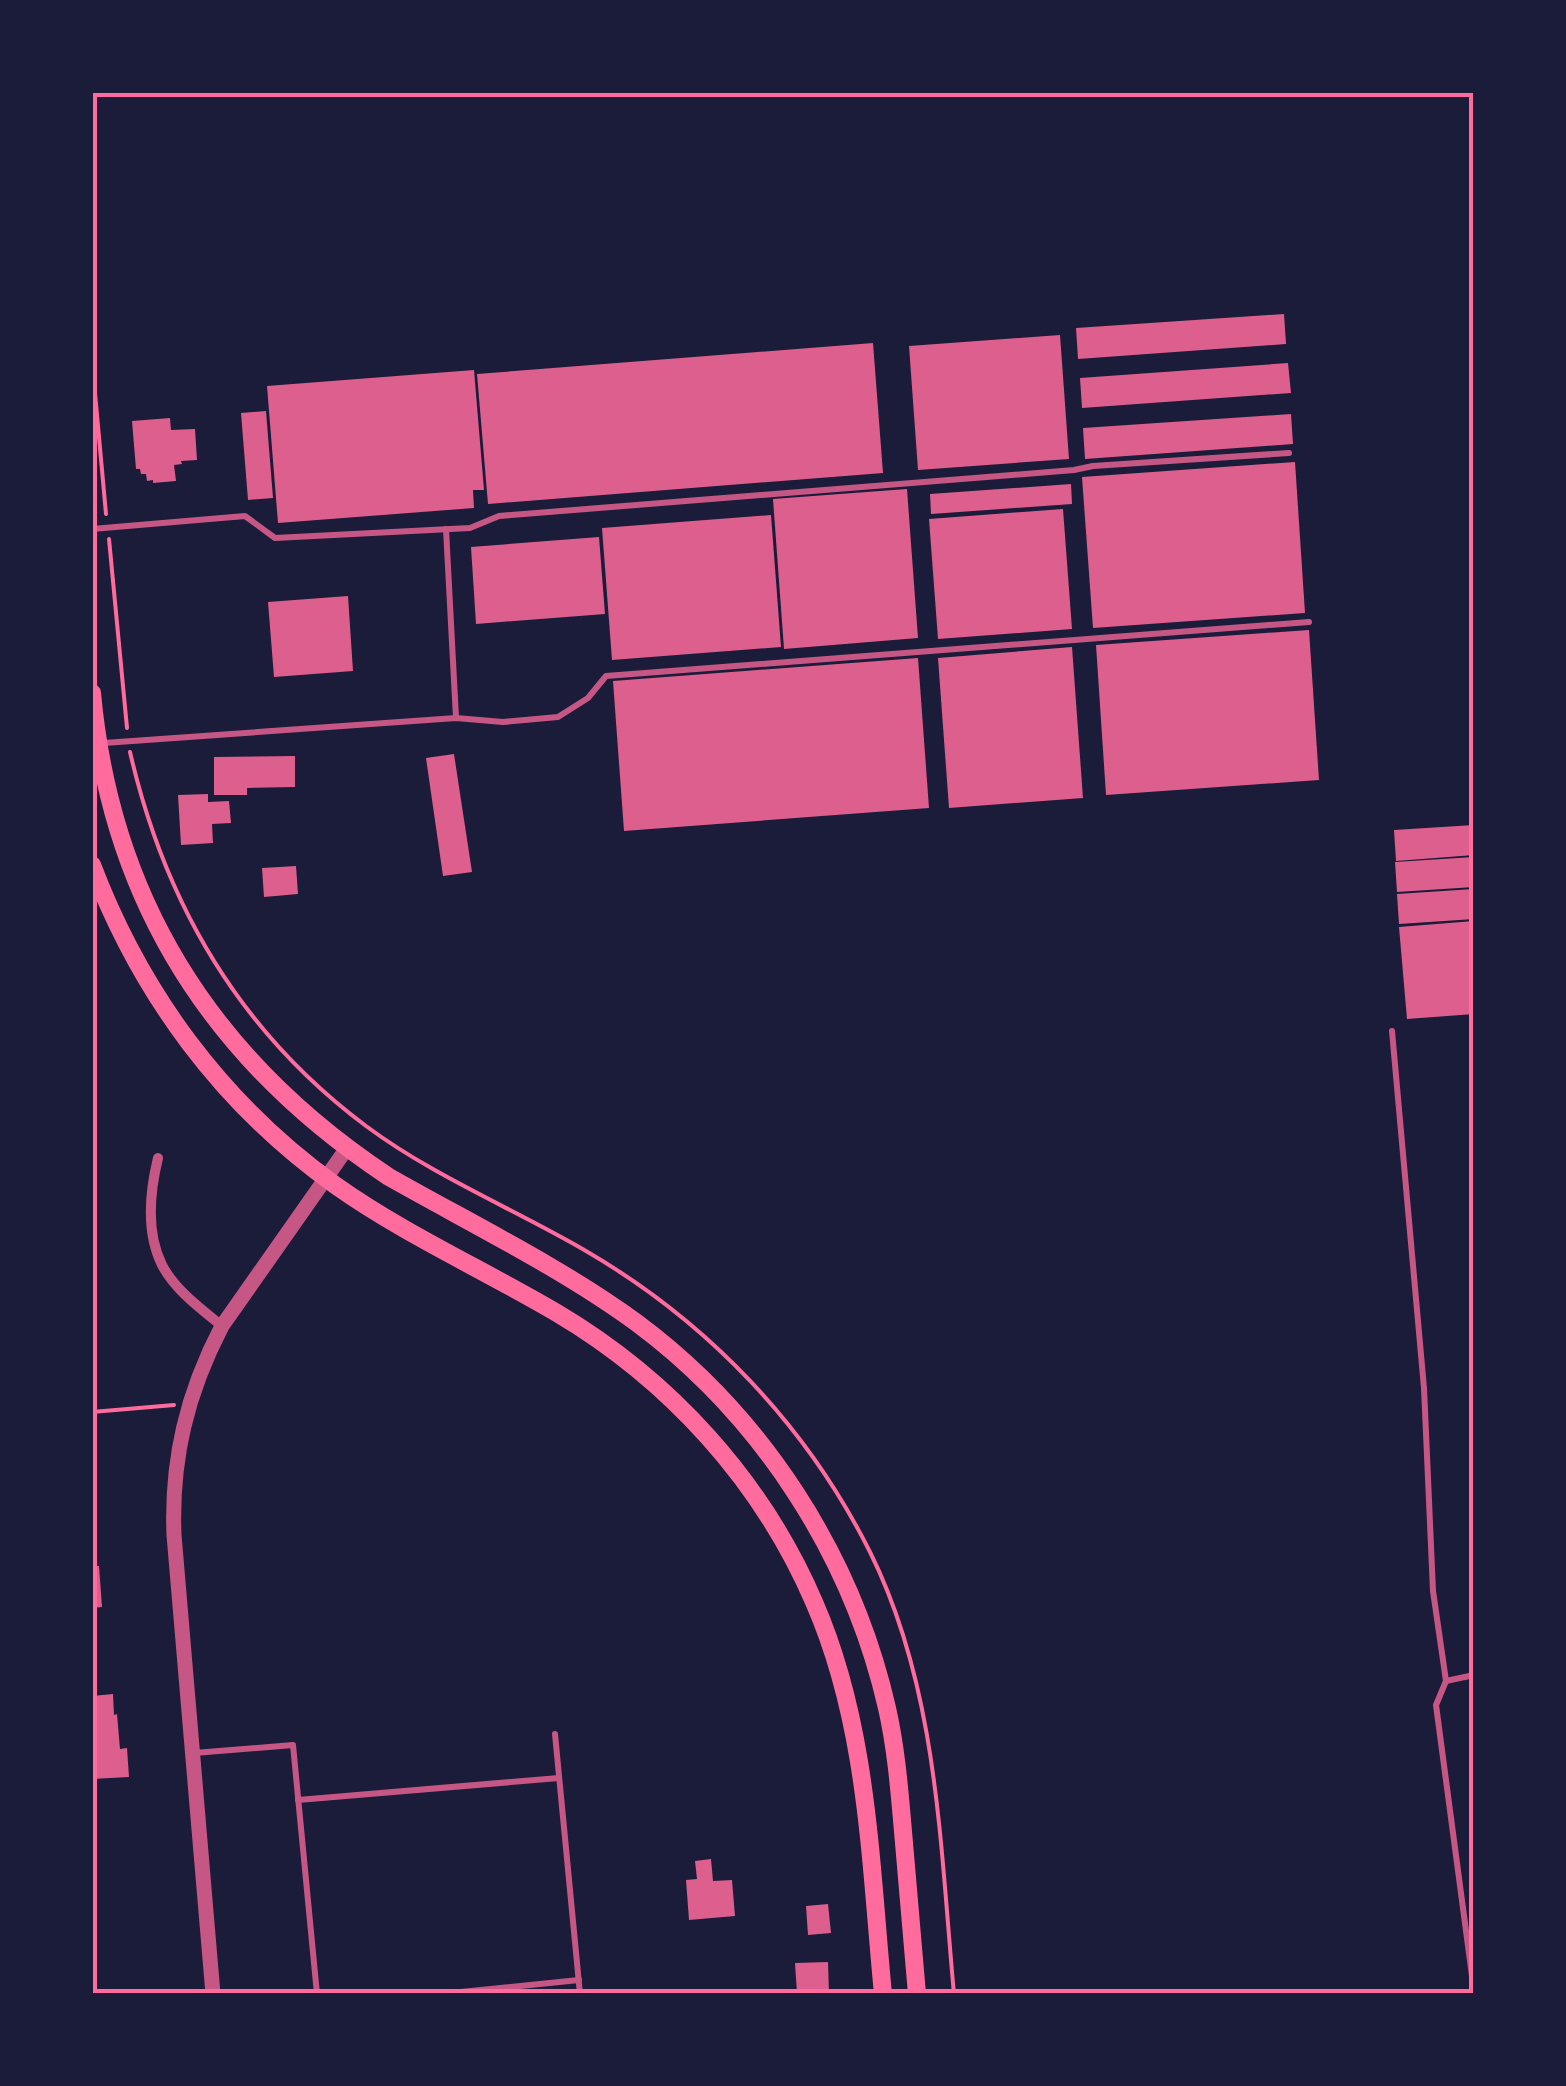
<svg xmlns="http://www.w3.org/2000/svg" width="1566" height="2086" viewBox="0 0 1566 2086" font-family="'Public Sans',sans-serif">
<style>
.building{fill:#dd5f8e}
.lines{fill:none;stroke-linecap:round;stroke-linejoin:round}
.path{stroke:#ff6b9d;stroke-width:4}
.service{stroke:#c65784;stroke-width:6}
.minor{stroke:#c65784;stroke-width:10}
.tertiary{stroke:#c65784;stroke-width:15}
.secondary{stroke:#ff6b9d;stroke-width:18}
.neatline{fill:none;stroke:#ff6b9d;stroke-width:4}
</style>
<rect width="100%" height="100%" fill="#1b1b3a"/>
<g class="building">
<polygon points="1284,314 1286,344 1078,359 1076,328"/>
<polygon points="1060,335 1069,459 918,470 909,346"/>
<polygon points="873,343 883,473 488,504 477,374"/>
<polygon points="1288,363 1291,393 1082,408 1080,378"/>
<polygon points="474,370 484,490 473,490 474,508 278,523 267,386"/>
<polygon points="266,411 273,498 248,500 241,413"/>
<polygon points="1291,414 1293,444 1085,459 1083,428"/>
<polygon points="170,418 171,430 195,429 197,460 181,461 182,464 174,465 176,481 153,483 153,480 147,481 146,474 141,474 140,469 136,469 132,421"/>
<polygon points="1295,462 1305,613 1093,628 1082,477"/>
<polygon points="1071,484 1072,504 931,514 930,494"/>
<polygon points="907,489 918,638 784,649 773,499"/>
<polygon points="1063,509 1072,629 938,639 929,519"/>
<polygon points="771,515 781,647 612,660 602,528"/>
<polygon points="599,537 605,614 476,624 471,547"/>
<polygon points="348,596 353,671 274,677 268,602"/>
<polygon points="1309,630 1319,780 1106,795 1096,645"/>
<polygon points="1072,647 1083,798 949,808 938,658"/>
<polygon points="918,658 929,808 624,831 613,681"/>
<polygon points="454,754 472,872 443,876 426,758"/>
<polygon points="295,756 295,787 247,788 247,795 214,795 214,757"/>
<polygon points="208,794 208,802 229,801 231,823 212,824 213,843 181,845 178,795"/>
<polygon points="1474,825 1474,855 1396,861 1394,830"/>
<polygon points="1474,857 1474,887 1397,892 1395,862"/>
<polygon points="296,866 298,894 264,897 262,868"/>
<polygon points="1474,889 1474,919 1399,924 1397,894"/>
<polygon points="1474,921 1474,1014 1407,1019 1399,927"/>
<polygon points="92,1566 99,1566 102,1607 92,1608"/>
<polygon points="113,1694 114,1715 117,1714 120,1749 127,1748 129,1777 92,1779 92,1696"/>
<polygon points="711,1859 713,1881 732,1880 735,1916 689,1920 686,1880 697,1879 695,1861"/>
<polygon points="828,1904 831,1933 808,1935 806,1906"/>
<polygon points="828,1962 829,1994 797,1994 795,1963"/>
</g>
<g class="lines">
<g class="path">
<polyline points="92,360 106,514"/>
<polyline points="109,539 127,728"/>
<path d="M130 752C165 904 240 1032 366 1126 433 1176 514 1209 586 1251 708 1322 807 1426 870 1552 938 1689 940 1845 954 1994"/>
<polyline points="92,1412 174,1405"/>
</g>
<g class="service">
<polyline points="92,529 245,516 275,538 470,528 499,516 1074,470 1093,466 1289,453"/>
<polyline points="446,529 456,718"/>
<polyline points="104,743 456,718 503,722 558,717 588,698 606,676 1309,622"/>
<polyline points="1392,1031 1424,1388 1433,1591 1446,1681"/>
<polyline points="1474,1675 1446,1681 1436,1705 1474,1991"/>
<polyline points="555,1734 580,1994"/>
<polyline points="194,1753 293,1745 317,1994"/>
<polyline points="298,1800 559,1778"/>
<polyline points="441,1994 579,1980"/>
</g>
<path class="minor" d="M158 1158C150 1191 146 1233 162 1265 175 1290 201 1309 222 1326"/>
<path class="tertiary" d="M213 1994 174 1535C171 1459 187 1393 222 1326L347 1148"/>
<g class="secondary">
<path d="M92 693C111 902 215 1062 389 1177 470 1223 562 1268 637 1323 762 1416 852 1555 887 1708 897 1752 900 1798 904 1843 908 1893 913 1943 917 1994"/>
<path d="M92 865C141 994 222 1104 335 1185 404 1234 484 1270 557 1313 670 1380 762 1481 814 1602 868 1725 870 1861 883 1994"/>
</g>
</g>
<rect width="1566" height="2086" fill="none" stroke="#1b1b3a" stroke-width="190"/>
<rect x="95" y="95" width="1376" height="1896" class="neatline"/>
</svg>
